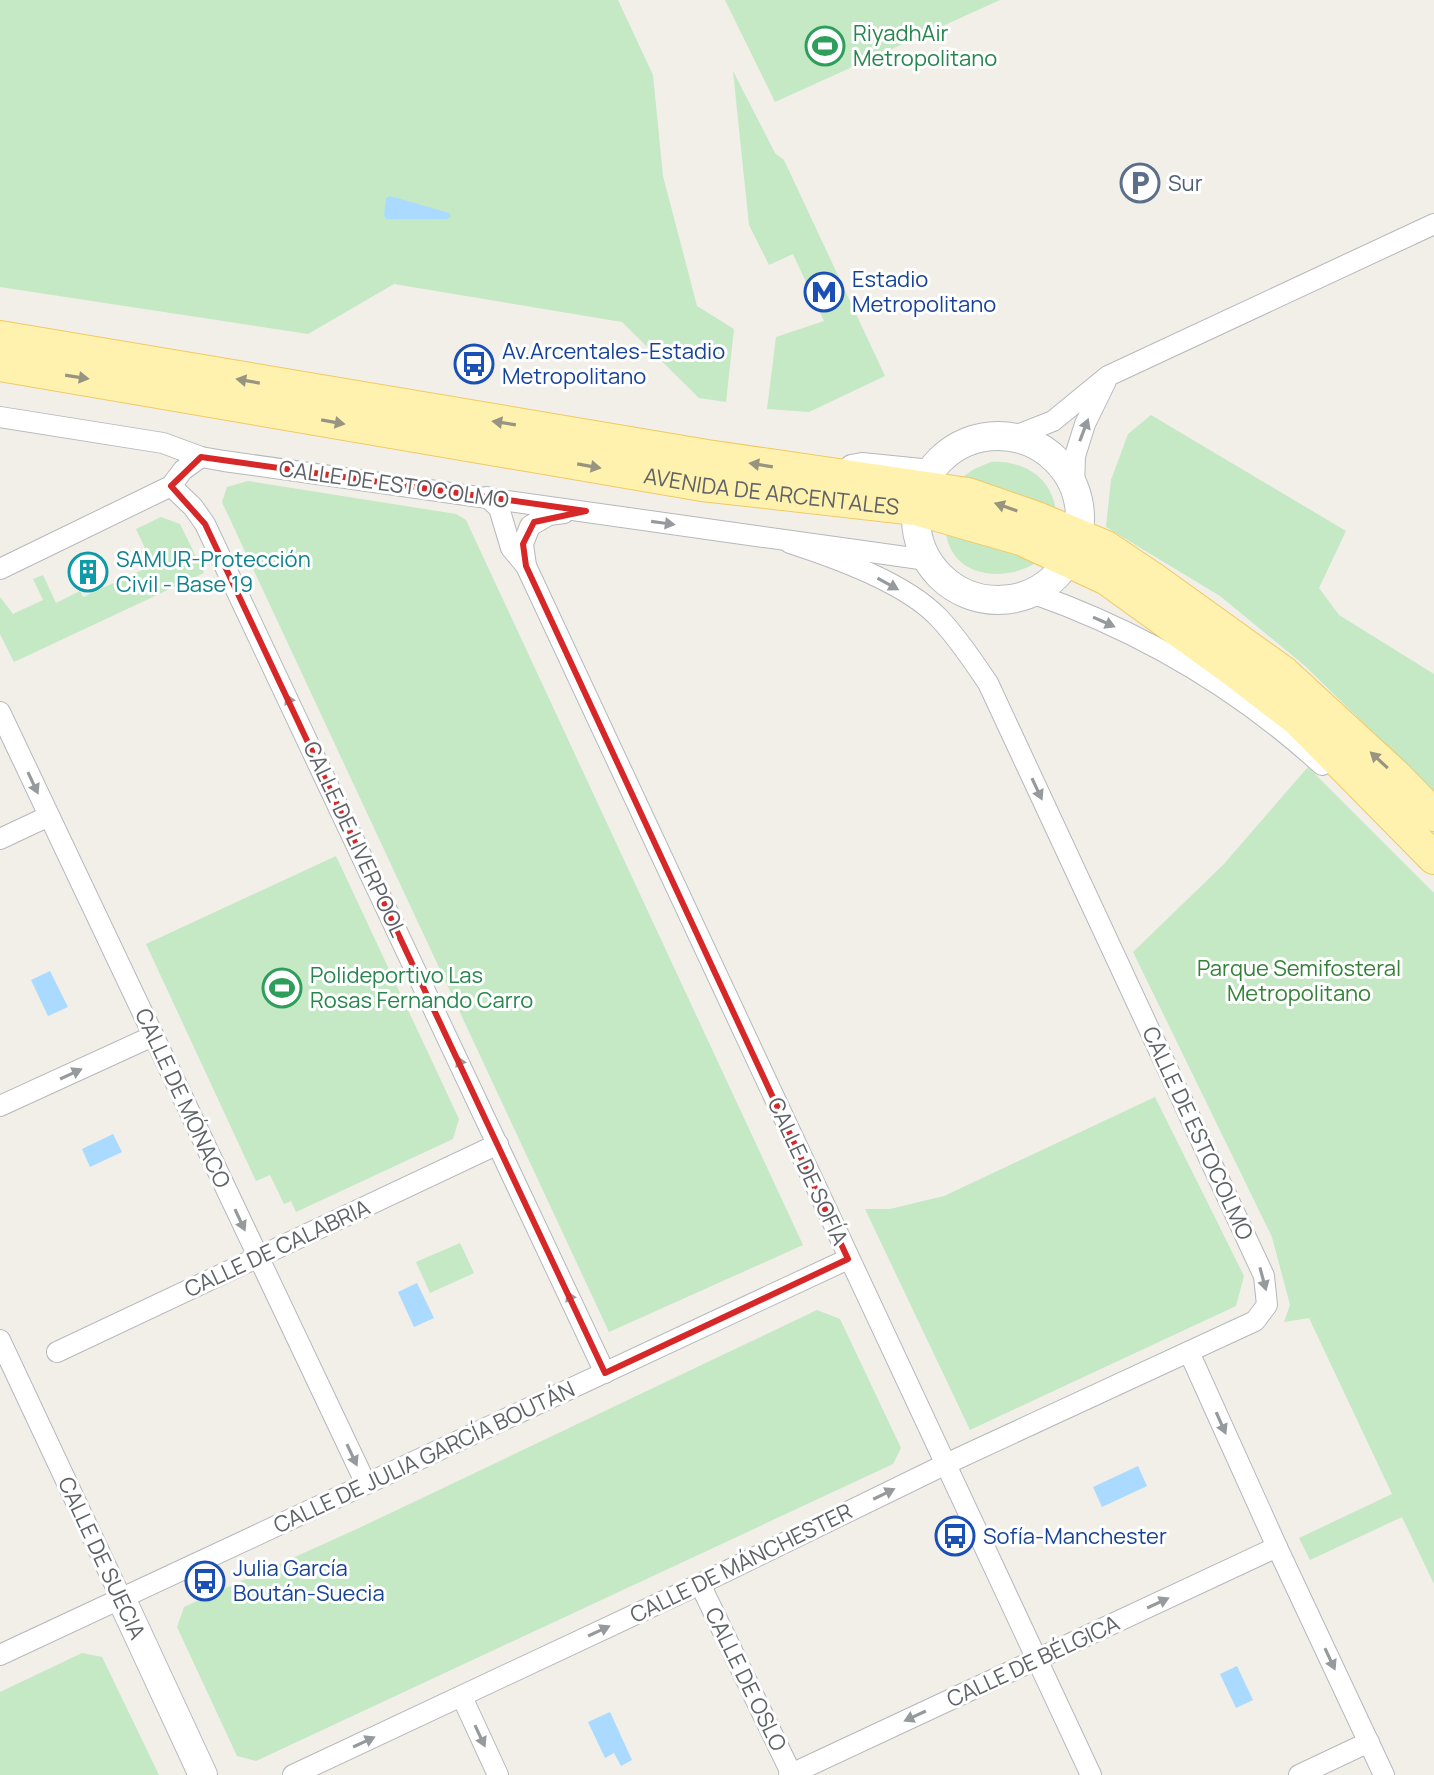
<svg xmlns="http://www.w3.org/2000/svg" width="1434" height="1775" viewBox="0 0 1434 1775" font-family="Manrope,sans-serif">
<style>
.green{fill:#c5e8c5}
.water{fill:#aadaff}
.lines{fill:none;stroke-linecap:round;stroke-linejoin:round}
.street-casing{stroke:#b5b8bc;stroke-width:22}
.secondary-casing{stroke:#b6babf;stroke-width:30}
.primary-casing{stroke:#f2c960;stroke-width:34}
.street{stroke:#fff;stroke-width:20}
.secondary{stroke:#fff;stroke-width:28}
.primary{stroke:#fff2af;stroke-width:32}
.oneway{fill:#979581}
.oneway2{fill:#979a9d}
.marked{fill:none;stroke:#d62828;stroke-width:6;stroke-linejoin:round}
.labels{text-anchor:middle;stroke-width:6;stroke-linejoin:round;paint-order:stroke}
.leisure-label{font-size:22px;fill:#27864d;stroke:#fff;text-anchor:start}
.service-label{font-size:22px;fill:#4e5e75;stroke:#fff;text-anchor:start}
.transit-label{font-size:22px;fill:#164399;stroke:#fff;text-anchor:start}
.street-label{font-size:22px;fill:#5f6368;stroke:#fff}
.culture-label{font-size:22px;fill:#0d838f;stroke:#fff;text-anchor:start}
.park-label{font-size:22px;fill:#348238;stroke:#fff}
</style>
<rect width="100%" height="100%" fill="#f1efe8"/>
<g class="green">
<polygon points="0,0 618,0 653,75 663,176 697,306 734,329 726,402 699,398 622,322 394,284 308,334 0,287"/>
<polygon points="725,0 1000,0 775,102"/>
<polygon points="733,71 775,153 784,160 885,376 809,412 767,409 776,337 824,321 793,254 769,265 749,225"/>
<polygon points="1151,415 1346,531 1319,588 1339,615 1434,674 1434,792 1304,665 1220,596 1106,527 1111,480 1128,434"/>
<path d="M991 462C1023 460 1052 477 1056 512L959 480 974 469Z"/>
<polygon points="248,481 456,514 466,520 803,1245 609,1332 222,502 227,487"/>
<polygon points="161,517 180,524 204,573 14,662 0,634 0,597 13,614 43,600 33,579 43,575 56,603 80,591 83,597 153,565 136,529"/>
<path d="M946 533 997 546 1037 562C1005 583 952 578 946 533Z"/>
<polygon points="1308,767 1434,893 1434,1584 1402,1517 1310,1560 1299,1538 1392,1494 1309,1318 1284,1322 1290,1305 1272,1237 1133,952 1223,865"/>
<polygon points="336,856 459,1119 453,1139 296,1212 291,1201 284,1204 270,1175 256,1181 146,944"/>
<polygon points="1155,1097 1244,1276 1236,1306 970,1430 865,1209 890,1209 944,1196"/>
<polygon points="460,1243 474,1273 430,1293 416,1262"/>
<polygon points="817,1310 840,1319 901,1448 893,1464 256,1761 237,1756 177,1627 184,1607 359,1528"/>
<polygon points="82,1653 102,1657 159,1775 0,1775 0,1692"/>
</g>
<g class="water">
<polygon points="390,196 449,213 451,216 447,219 386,219 384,215 386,198"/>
<polygon points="50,971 68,1007 48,1016 31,980"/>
<polygon points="113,1134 122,1152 90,1167 82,1149"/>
<polygon points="417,1283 434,1318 414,1327 398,1292"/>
<polygon points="1138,1466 1147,1486 1102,1507 1093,1487"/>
<polygon points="1237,1666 1253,1700 1236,1708 1220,1674"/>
<polygon points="610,1712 632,1760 621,1766 614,1753 605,1758 588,1722"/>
</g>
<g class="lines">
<defs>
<g id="street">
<polyline points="0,417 163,443 201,457 224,461 927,560"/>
<polyline points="1012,437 1053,421 1108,376 1434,224"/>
<polyline points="851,465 862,463 931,470"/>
<polyline points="171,486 193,507 205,524 605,1373"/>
<polyline points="1074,487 1075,456 1085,424 1106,381"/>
<polyline points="487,497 499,508 511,548 526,566 1091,1775"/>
<polyline points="526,566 523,544 530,526 549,515 564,513"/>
<polyline points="0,569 171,486 183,470 201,457"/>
<path d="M1032 593C1140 631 1237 687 1322 765"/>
<polyline points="0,712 366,1484"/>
<polyline points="0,839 49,816"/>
<polyline points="0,1106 153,1036"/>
<polyline points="0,1340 121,1598"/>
<polyline points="57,1352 498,1144"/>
<polyline points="1189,1352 1277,1547 1384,1775"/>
<polyline points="700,1584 792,1775"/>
<polyline points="0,1655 848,1259"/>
<polyline points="462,1697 498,1775"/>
<path d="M293 1775 700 1584 946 1464 1255 1321 1267 1305 1264 1276 988 683C973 661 958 638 939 618 906 583 836 558 790 543"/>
<polyline points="789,1775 1277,1547"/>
<polyline points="1299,1775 1369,1742"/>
</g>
<g id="secondary">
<circle cx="998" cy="518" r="82"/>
<polyline points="121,1598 203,1775"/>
</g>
<g id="primary">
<polyline points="0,337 707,456 968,494 1037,518 1106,547 1155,580 1283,672 1396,776 1434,815"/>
<path id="s1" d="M0 365 702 485 916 509 1021 539 1107 579 1233 670 1298 720 1434 858"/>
</g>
</defs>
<use href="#street" class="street-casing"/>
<use href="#secondary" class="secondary-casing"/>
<use href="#primary" class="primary-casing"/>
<use href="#street" class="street"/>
<use href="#secondary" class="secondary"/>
<use href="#primary" class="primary"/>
</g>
<defs><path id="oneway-solid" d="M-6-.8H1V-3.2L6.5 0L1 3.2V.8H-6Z" transform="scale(2)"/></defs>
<g class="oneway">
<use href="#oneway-solid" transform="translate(77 377) rotate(9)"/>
<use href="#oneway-solid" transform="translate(248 381) rotate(-170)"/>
<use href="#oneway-solid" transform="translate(333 422) rotate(10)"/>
<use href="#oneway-solid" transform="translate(504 423) rotate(-171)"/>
<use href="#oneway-solid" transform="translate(761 465) rotate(-171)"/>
<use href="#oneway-solid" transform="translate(589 466) rotate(10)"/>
<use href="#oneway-solid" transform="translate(1006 507) rotate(-161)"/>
<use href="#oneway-solid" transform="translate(1379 760) rotate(-137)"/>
</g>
<g class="oneway2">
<use href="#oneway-solid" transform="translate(1084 430) rotate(-69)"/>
<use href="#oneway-solid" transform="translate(663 523) rotate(8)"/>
<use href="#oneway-solid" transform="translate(888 584) rotate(29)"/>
<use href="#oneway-solid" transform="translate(1104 622) rotate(24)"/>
<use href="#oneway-solid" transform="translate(291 705) rotate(-115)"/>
<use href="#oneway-solid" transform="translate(33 783) rotate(65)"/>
<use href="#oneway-solid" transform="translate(1037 789) rotate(65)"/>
<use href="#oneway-solid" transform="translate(462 1067) rotate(-115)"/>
<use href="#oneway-solid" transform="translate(71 1074) rotate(-25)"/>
<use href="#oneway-solid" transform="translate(240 1220) rotate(65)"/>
<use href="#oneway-solid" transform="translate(1263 1279) rotate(75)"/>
<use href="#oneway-solid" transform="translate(572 1302) rotate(-115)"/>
<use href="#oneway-solid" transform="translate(1221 1423) rotate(66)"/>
<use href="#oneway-solid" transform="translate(352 1455) rotate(65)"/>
<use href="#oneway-solid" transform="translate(884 1494) rotate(-26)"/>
<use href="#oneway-solid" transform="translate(1158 1603) rotate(-25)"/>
<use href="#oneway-solid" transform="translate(599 1631) rotate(-25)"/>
<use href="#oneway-solid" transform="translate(1330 1659) rotate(65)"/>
<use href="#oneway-solid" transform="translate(915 1716) rotate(155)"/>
<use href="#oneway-solid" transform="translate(480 1736) rotate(65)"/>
<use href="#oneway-solid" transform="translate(364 1742) rotate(-25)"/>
</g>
<path class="marked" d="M201 457 586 511 534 522 523 544 526 566 848 1259 605 1373 205 524 171 486Z"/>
<defs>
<symbol id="stadium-ring" viewBox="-11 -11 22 22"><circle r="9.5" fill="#fff" stroke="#2e9e5b" stroke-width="1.5"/><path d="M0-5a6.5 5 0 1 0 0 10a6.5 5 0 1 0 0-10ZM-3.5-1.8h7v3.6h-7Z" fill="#2e9e5b"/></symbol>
<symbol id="parking-ring" viewBox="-11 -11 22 22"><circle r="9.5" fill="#fff" stroke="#5c6f8a" stroke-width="1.5"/><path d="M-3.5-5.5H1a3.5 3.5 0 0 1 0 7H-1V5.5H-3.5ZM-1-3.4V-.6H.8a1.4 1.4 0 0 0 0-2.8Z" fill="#5c6f8a"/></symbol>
<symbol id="metro-ring" viewBox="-11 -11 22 22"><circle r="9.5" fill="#fff" stroke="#1a4fb4" stroke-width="1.5"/><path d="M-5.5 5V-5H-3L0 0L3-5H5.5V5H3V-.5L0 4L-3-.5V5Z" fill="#1a4fb4"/></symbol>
<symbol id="bus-ring" viewBox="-11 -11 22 22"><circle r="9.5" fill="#fff" stroke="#1a4fb4" stroke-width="1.5"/><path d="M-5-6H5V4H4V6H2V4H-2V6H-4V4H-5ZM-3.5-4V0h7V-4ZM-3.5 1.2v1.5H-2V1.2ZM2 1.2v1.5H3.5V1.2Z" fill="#1a4fb4"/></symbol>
<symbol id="building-ring" viewBox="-11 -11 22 22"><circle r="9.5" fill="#fff" stroke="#0f9aa8" stroke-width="1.5"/><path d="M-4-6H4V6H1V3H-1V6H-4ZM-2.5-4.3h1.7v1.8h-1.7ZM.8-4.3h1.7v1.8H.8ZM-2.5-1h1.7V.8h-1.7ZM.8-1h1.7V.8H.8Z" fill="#0f9aa8"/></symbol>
</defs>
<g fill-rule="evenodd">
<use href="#stadium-ring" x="803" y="24" width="44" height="44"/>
<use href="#parking-ring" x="1118" y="161" width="44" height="44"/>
<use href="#metro-ring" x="802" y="270" width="44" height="44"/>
<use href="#bus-ring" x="452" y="342" width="44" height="44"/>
<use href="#building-ring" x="66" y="550" width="44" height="44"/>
<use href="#stadium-ring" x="260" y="966" width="44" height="44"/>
<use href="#bus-ring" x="933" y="1514" width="44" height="44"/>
<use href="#bus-ring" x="183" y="1559" width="44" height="44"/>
</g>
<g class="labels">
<g class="leisure-label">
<text x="853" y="41">RiyadhAir<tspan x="853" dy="25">Metropolitano</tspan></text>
<text x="310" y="983">Polideportivo Las<tspan x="310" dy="25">Rosas Fernando Carro</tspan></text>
</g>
<g class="service-label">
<text x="1168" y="191">Sur</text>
</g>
<g class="transit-label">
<text x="852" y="287">Estadio<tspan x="852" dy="25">Metropolitano</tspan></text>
<text x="502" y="359">Av.Arcentales-Estadio<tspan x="502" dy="25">Metropolitano</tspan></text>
<text x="983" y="1544">Sofía-Manchester</text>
<text x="233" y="1576">Julia García<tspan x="233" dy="25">Boután-Suecia</tspan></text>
</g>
<g class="street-label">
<text transform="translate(394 484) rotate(8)" y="8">CALLE DE ESTOCOLMO</text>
<text dy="8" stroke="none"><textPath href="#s1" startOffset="782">AVENIDA DE ARCENTALES</textPath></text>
<text transform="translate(355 839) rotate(65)" y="8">CALLE DE LIVERPOOL</text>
<text transform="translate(183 1098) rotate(65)" y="8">CALLE DE MÓNACO</text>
<text transform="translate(1198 1133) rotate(65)" y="8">CALLE DE ESTOCOLMO</text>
<text transform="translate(808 1171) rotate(65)" y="8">CALLE DE SOFÍA</text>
<text transform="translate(277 1248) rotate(-25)" y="8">CALLE DE CALABRIA</text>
<text transform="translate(424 1457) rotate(-25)" y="8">CALLE DE JULIA GARCÍA BOUTÁN</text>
<text transform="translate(102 1558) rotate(65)" y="8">CALLE DE SUECIA</text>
<text transform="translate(741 1563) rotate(-26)" y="8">CALLE DE MÁNCHESTER</text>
<text transform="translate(1033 1661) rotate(-25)" y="8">CALLE DE BÉLGICA</text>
<text transform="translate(746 1679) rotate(64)" y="8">CALLE DE OSLO</text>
</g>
<g class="culture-label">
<text x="116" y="567">SAMUR-Protección<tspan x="116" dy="25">Civil - Base 19</tspan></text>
</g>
<g class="park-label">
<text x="1299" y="976">Parque Semifosteral<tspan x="1299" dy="25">Metropolitano</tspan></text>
</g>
</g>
</svg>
